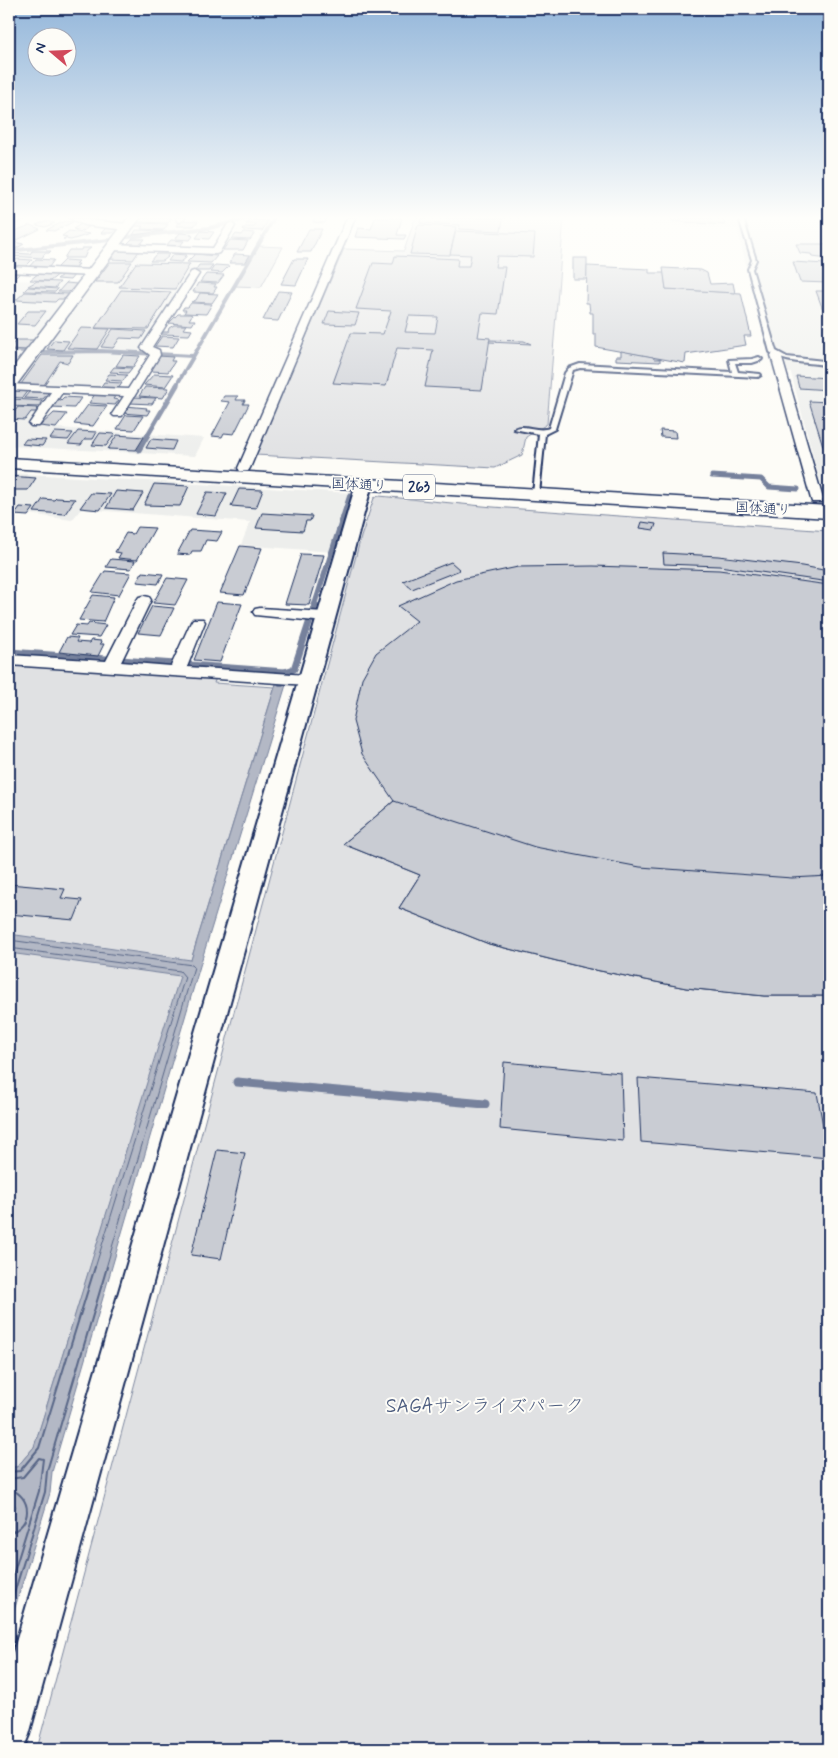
<svg xmlns="http://www.w3.org/2000/svg" width="838" height="1758" viewBox="0 0 838 1758" font-family="Mynerve,'Klee One',sans-serif">
<style>
.built{fill:#edeeec}
.green{fill:#e0e1e3;stroke:#7e88a0}
.water{fill:#b3b8c5;stroke:#76819c}
.lines{fill:none;stroke-linecap:round;stroke-linejoin:round}
.shore-far1{stroke:#586687;stroke-width:1}
.shore{stroke:#586687;stroke-width:2}
.stream-far3{stroke:#76819c;stroke-width:4}
.stream-far2{stroke:#76819c;stroke-width:5}
.stream-far1{stroke:#76819c;stroke-width:7}
.stream{stroke:#76819c;stroke-width:9}
.building{fill:#c9ccd3;stroke:#1b2f5e;fill-rule:evenodd}
.service-casing{stroke:#1b2f5e;stroke-width:4}
.minor-casing{stroke:#1b2f5e;stroke-width:3}
.tertiary-casing{stroke:#1b2f5e;stroke-width:4}
.primary-casing{stroke:#1b2f5e;stroke-width:3}
.trunk-casing{stroke:#1b2f5e;stroke-width:3}
.service{fill:#fdfcf7;fill-rule:evenodd}
.minor{fill:#fdfcf7;fill-rule:evenodd}
.tertiary{fill:#fdfcf7;fill-rule:evenodd}
.primary{fill:#fdfcf7;fill-rule:evenodd}
.trunk{fill:#fdfcf7;fill-rule:evenodd}
.labels{text-anchor:middle;stroke-width:4;stroke-linejoin:round;paint-order:stroke}
.far-street-label{font-size:14px;fill:#1b2f5e;stroke:#fdfcf7}
.shield{fill:#fdfcf7;stroke:#5f6c8c;stroke-width:1}
.shield-label{font-size:15px;font-weight:bold;fill:#1b2f5e}
.near-park-label{font-size:19px;fill:#4c5c7f;stroke:#fdfcf7}
</style>
<rect width="100%" height="100%" fill="#fdfcf7"/>
<filter id="ink" filterUnits="userSpaceOnUse"><feTurbulence type="fractalNoise" baseFrequency=".02" numOctaves="2"/><feDisplacementMap in="SourceGraphic" scale="10" xChannelSelector="R" yChannelSelector="G"/><feConvolveMatrix kernelMatrix="1 2 1 2 8 2 1 2 1" color-interpolation-filters="sRGB"/></filter>
<g filter="url(#ink)">
<g class="built">
<polygon points="651,218 829,218 829,489 822,489 791,373 773,372 737,229 652,225"/>
<polygon points="116,249 155,250 148,261 198,263 141,351 124,351 97,389 56,387 30,426 204,438 195,456 9,446 9,395"/>
<polygon points="9,280 80,282 9,376"/>
<polygon points="9,473 351,493 334,552 241,545 250,522 81,509 72,520 9,511"/>
</g>
<g class="green">
<polygon points="415,218 564,218 547,424 526,437 522,455 495,468 255,455 344,249 404,251"/>
<polygon points="258,246 283,247 261,287 235,286"/>
<polygon points="379,496 493,507 829,531 829,1749 37,1749 361,537 374,498"/>
<polygon points="9,664 216,678 214,683 275,687 191,960 181,976 34,1447 17,1467 9,1467"/>
</g>
<polygon class="water" points="279,674 289,675 202,959 52,1472 50,1493 9,1627 9,1529 16,1506 9,1499 9,1467 17,1467 34,1447 180,976 9,953 9,934 191,960"/>
<g class="lines">
<g class="shore-far1">
<polyline points="9,940 192,965 194,967 106,1268"/>
<polyline points="9,948 180,971 185,977 95,1268"/>
</g>
<g class="shore">
<polyline points="9,1472 20,1471 39,1448 95,1267"/>
<polyline points="9,1479 23,1477 39,1458 43,1459 39,1491 9,1588"/>
<path d="M9 1489C33 1496 33 1526 9 1533"/>
<polyline points="9,1610 45,1492 47,1471 107,1267"/>
</g>
<g class="stream-far3">
<polyline points="127,237 209,228 249,218"/>
<polyline points="9,251 109,240"/>
<polyline points="9,350 26,351"/>
<polyline points="43,352 102,351 193,356"/>
<polyline points="176,386 274,218"/>
</g>
<g class="stream-far2">
<polyline points="139,450 177,385"/>
<polyline points="712,476 761,479 769,487 798,489"/>
<polyline points="825,490 829,490"/>
<polyline points="314,606 350,495"/>
</g>
<g class="stream-far1">
<polyline points="9,652 285,672 281,683"/>
<polyline points="285,672 294,669 315,605"/>
</g>
<polyline class="stream" points="237,1082 485,1104"/>
</g>
<g class="building">
<polygon points="14,218 17,218 25,220 13,225 9,224 9,221"/>
<polygon points="141,218 172,218 168,223 137,222"/>
<polygon points="315,218 327,218 325,223 313,222"/>
<polygon points="375,218 402,218 397,235 406,235 404,239 355,237 358,228 371,229"/>
<polygon points="421,218 497,218 503,219 501,231 459,229 460,225 420,223"/>
<polygon points="672,218 723,218 725,225 672,221"/>
<polygon points="181,220 198,221 194,226 176,226"/>
<polygon points="251,220 268,221 262,231 243,230 245,227 254,227 257,224 246,224"/>
<polygon points="46,221 55,223 45,227 36,225"/>
<polygon points="65,221 73,222 54,231 46,230"/>
<polygon points="137,223 168,224 164,230 141,229 143,226 135,226"/>
<polygon points="81,224 91,225 83,231 73,229"/>
<polygon points="30,225 40,229 13,242 24,244 15,249 9,248 9,232 15,231"/>
<polygon points="418,225 456,227 450,255 410,254"/>
<polygon points="106,228 117,228 113,233 101,233"/>
<polygon points="309,229 322,229 311,252 297,252"/>
<polygon points="136,230 163,231 133,235"/>
<polygon points="69,231 90,234 71,240 63,239 67,237 62,236"/>
<polygon points="201,231 214,232 209,239 196,238"/>
<path d="M456 231 535 234 533 257 497 256 495 267H505L498 314 482 313 478 337 490 338 482 390 425 387 433 350 397 348 386 386 333 383 351 333 383 334 391 311 356 309 373 263 393 264 395 256 458 259 457 266H469L471 255 450 254ZM409 316 438 317 435 333 405 332Z"/>
<polygon points="244,232 255,233 250,240 232,239 236,234 242,235"/>
<polygon points="180,233 192,234 190,235 193,236 190,240 175,239"/>
<polygon points="132,239 145,239 139,246 125,246"/>
<polygon points="171,240 184,241 179,247 166,246"/>
<polygon points="230,240 248,241 243,250 223,250"/>
<polygon points="796,244 829,244 829,259 812,257 811,254 800,253"/>
<polygon points="82,248 91,248 87,251 84,258 64,258 69,250 81,250"/>
<polygon points="116,250 139,251 133,260 109,259"/>
<polygon points="32,251 51,251 49,253 45,253 42,258 9,256 9,253 30,254"/>
<polygon points="156,254 169,254 167,257 168,257 163,261 150,261"/>
<polygon points="173,254 186,255 184,257 187,257 181,262 168,261"/>
<polygon points="195,254 217,256 211,263 187,262"/>
<polygon points="235,254 250,255 245,263 229,263"/>
<rect x="573" y="258" width="14" height="21"/>
<polygon points="17,259 32,260 25,267 10,266"/>
<polygon points="36,259 54,260 49,267 45,269 28,268"/>
<polygon points="294,259 308,259 296,285 281,284"/>
<polygon points="65,260 79,261 76,264 79,264 74,270 56,269"/>
<polygon points="110,262 132,262 118,282 95,282"/>
<polygon points="793,262 825,264 827,267 829,268 829,283 800,282"/>
<polygon points="136,263 190,264 175,289 119,287"/>
<polygon points="199,265 213,265 209,271 195,271"/>
<polygon points="215,265 229,266 222,273 210,272"/>
<polygon points="587,266 649,269 649,273 664,273 666,289 741,293 751,336 744,336 746,345 686,354 685,363 596,347 596,334 593,334 593,313 590,313 589,303 586,303"/>
<polygon points="663,268 701,270 707,273 710,284 733,283 735,293 666,289"/>
<polygon points="9,272 21,272 14,279 9,279"/>
<polygon points="39,273 59,274 50,281 30,280"/>
<polygon points="63,274 75,274 70,280 57,279"/>
<polygon points="206,274 224,275 218,283 200,282"/>
<polygon points="37,281 60,282 55,288 28,286"/>
<polygon points="66,283 77,284 69,292 58,292"/>
<polygon points="198,283 216,284 214,287 217,287 213,293 193,292"/>
<polygon points="28,287 58,289 55,292 24,291"/>
<polygon points="121,290 171,292 148,329 95,328"/>
<polygon points="278,291 292,292 278,321 263,320"/>
<polygon points="816,291 829,291 829,326"/>
<polygon points="25,292 69,294 64,299 58,299 55,302 16,300"/>
<polygon points="200,293 218,294 212,303 191,302 196,300"/>
<polygon points="191,303 212,304 206,314 184,313 186,310 182,310 184,307 188,307"/>
<polygon points="28,311 46,311 35,325 17,324"/>
<polygon points="329,311 359,313 355,325 324,324"/>
<polygon points="178,314 190,314 192,315 189,320 195,320 192,325 169,323"/>
<polygon points="174,325 186,325 183,329 192,330 189,335 160,334 162,332 168,332 169,328"/>
<polygon points="81,328 110,329 97,349 67,348"/>
<polygon points="113,329 146,331 141,339 120,338 113,348 101,347"/>
<polygon points="162,336 179,337 173,347 155,346"/>
<polygon points="16,340 34,340 27,350 9,349"/>
<polygon points="54,340 69,341 63,350 47,349"/>
<polygon points="490,340 524,341 531,344 489,342"/>
<polygon points="621,351 653,357 654,359 660,359 660,362 616,360 616,356 621,356"/>
<polygon points="42,355 73,355 68,363 60,361 44,385 21,384"/>
<polygon points="123,355 140,356 133,367 116,366"/>
<polygon points="158,356 173,357 171,361 175,361 168,372 151,371 157,361 155,361"/>
<polygon points="114,367 132,368 128,373 110,372"/>
<polygon points="109,374 127,375 123,381 105,380"/>
<polygon points="154,374 173,375 165,387 144,385"/>
<polygon points="796,376 829,378 829,390 799,388"/>
<polygon points="104,382 122,383 118,389 100,388"/>
<polygon points="145,387 169,388 163,398 139,396"/>
<polygon points="16,390 28,390 22,398 10,397"/>
<polygon points="30,391 49,392 43,399 24,398"/>
<polygon points="95,394 116,395 113,399 119,400 115,405 89,403"/>
<polygon points="224,396 238,396 236,400 245,400 243,404 249,404 234,434 224,433 222,437 212,436 230,402 221,401"/>
<polygon points="64,397 81,398 74,408 51,407 57,399 61,400"/>
<polygon points="134,397 156,398 152,404 130,403"/>
<polygon points="9,399 30,400 42,401 38,407 9,406"/>
<polygon points="809,401 829,402 829,465"/>
<polygon points="88,405 107,406 93,426 74,424"/>
<polygon points="126,406 147,408 146,410 150,410 147,415 122,413"/>
<polygon points="18,407 38,408 36,412 31,412 25,420 9,419"/>
<polygon points="54,413 67,414 56,428 40,426"/>
<polygon points="126,415 143,416 134,430 117,429"/>
<polygon points="660,430 675,431 676,438 661,437"/>
<polygon points="78,431 97,432 93,439 85,439 81,445 68,444"/>
<polygon points="55,432 73,433 68,440 50,439"/>
<polygon points="100,433 115,434 106,446 92,445"/>
<polygon points="117,435 144,437 136,450 108,449"/>
<polygon points="26,439 46,440 42,446 22,444"/>
<polygon points="151,439 176,441 172,450 146,448"/>
<polygon points="9,476 36,478 28,490 9,490"/>
<polygon points="154,484 189,486 180,506 144,505"/>
<polygon points="239,489 263,490 256,508 231,506"/>
<polygon points="116,491 143,493 133,510 106,508"/>
<polygon points="207,492 227,493 216,516 196,514"/>
<polygon points="91,493 111,494 100,510 80,508"/>
<polygon points="56,498 75,499 65,514 34,512 43,499 54,500"/>
<polygon points="20,507 34,508 28,516 14,515"/>
<polygon points="262,513 312,516 310,521 306,521 303,531 256,528"/>
<polygon points="642,522 656,524 654,530 640,528"/>
<polygon points="137,527 155,528 137,560 118,558 121,553 115,552 126,533 133,534"/>
<polygon points="190,530 222,532 217,541 206,540 201,551 192,551 190,555 177,554"/>
<polygon points="240,546 262,548 244,595 220,593"/>
<polygon points="663,553 718,556 802,566 829,571 829,582 719,566 664,564"/>
<polygon points="301,554 324,555 309,605 285,604"/>
<polygon points="111,559 135,561 131,569 106,567"/>
<polygon points="451,562 460,570 412,589 403,581"/>
<polygon points="593,566 719,570 829,585 829,996 764,996 686,988 585,968 489,944 399,908 420,875 343,844 394,801 362,754 353,721 362,678 376,653 417,621 398,606 456,580 518,567"/>
<polygon points="105,571 131,573 119,595 92,592"/>
<polygon points="142,572 163,574 158,584 137,582"/>
<polygon points="167,578 188,580 175,605 153,603"/>
<polygon points="93,595 114,597 103,622 79,620"/>
<polygon points="217,602 242,604 220,662 194,660"/>
<polygon points="152,606 174,608 161,635 138,633"/>
<polygon points="89,623 106,625 99,637 70,635 76,625 87,626"/>
<polygon points="67,637 78,638 76,642 89,643 91,640 101,641 100,644 104,644 98,656 59,652"/>
<polygon points="394,801 535,847 640,867 792,878 829,876 829,996 764,996 686,988 585,968 489,944 399,908 420,875 343,844"/>
<polygon points="9,884 65,889 61,898 82,900 74,920 9,914"/>
<polygon points="504,1062 621,1073 623,1141 500,1129"/>
<polygon points="638,1078 817,1093 829,1158 641,1142"/>
<polygon points="217,1150 245,1153 221,1259 191,1255"/>
</g>
<g class="lines">
<defs>
<g id="service">
<path d="M739 218H743L756 260 752 269 776 351 787 357 824 361 829 362V366C810 361 786 365 770 352L748 269 752 260Z"/>
<path d="M759 357 762 359 761 360 752 363H735L738 372 760 374 761 375 758 377 580 368 573 370 555 429 545 434 539 494 536 496 533 494 539 434 514 429C525 423 537 433 549 428L565 373 569 368 580 364 732 372 729 360 752 359Z"/>
</g>
<g id="minor">
<polygon points="69,218 127,224 131,227 127,230 84,225"/>
<polygon points="176,218 185,218 180,222 177,221"/>
<polygon points="347,218 355,218 250,468 248,471 240,471 238,468"/>
<polygon points="231,223 235,226 219,253 216,254 112,250 108,247 112,244 213,248 228,224"/>
<polygon points="9,266 93,270 98,273 93,276 9,272"/>
<polygon points="194,271 199,274 152,347 159,350 160,355 122,416 114,416 112,414 124,396 62,393 39,426 31,426 29,424 51,392 9,390 9,384 128,389 150,355 141,348 191,272"/>
<polygon points="776,352 781,355 823,499 822,502 812,502 811,499 771,355"/>
<polygon points="144,596 149,597 151,600 121,662 171,666 191,622 193,619 203,619 205,622 187,667 307,675 313,676 315,680 313,684 307,685 9,665 9,655 106,661 137,600 139,597"/>
<polygon points="260,608 325,612 330,614 332,617 330,620 325,622 255,615 253,612 255,609"/>
</g>
<polygon id="tertiary" points="364,479 370,481 372,484 29,1735 23,1749 9,1749 9,1666 356,484 358,481"/>
<polygon id="primary" points="128,218 140,218 15,387 9,389 9,373"/>
<polygon id="trunk" points="9,458 829,506 829,518 9,468"/>
</defs>
<use href="#service" class="service-casing"/>
<use href="#minor" class="minor-casing"/>
<use href="#tertiary" class="tertiary-casing"/>
<use href="#primary" class="primary-casing"/>
<use href="#trunk" class="trunk-casing"/>
<use href="#service" class="service"/>
<use href="#minor" class="minor"/>
<use href="#tertiary" class="tertiary"/>
<use href="#primary" class="primary"/>
<use href="#trunk" class="trunk"/>
</g>
</g>
<linearGradient id="sky" x2="0" y2="1"><stop stop-color="#93b6da"/><stop offset="0.47" stop-color="#fefefb"/><stop offset="1" stop-color="#fefefb" stop-opacity="0"/></linearGradient>
<rect width="838" height="464" fill="url(#sky)"/>
<g class="labels">
<g class="far-street-label">
<text transform="translate(359 484) rotate(3)" y="5">国体通り</text>
<text transform="translate(763 508) rotate(3)" y="5">国体通り</text>
</g>
<rect class="shield" x="403" y="474.5" width="32" height="25" rx="4"/>
<g class="shield-label">
<text x="419" y="492">263</text>
</g>
<g class="near-park-label">
<text x="485" y="1412">SAGAサンライズパーク</text>
</g>
</g>
<rect width="838" height="1758" fill="none" stroke="#fdfcf7" stroke-width="30"/>
<rect x="15" y="15" width="808" height="1728" fill="none" stroke="#1b2f5e" stroke-width="2" filter="url(#ink)"/>
<g transform="translate(52 52) rotate(289)"><circle r="24" fill="#fdfcf7" stroke="#a3aaba"/>
<path d="M0-4L9 19L0 12L-9 19Z" fill="#d1495b"/>
<text y="-8" font-size="14" font-weight="bold" text-anchor="middle" fill="#1b2f5e">N</text>
</g>
</svg>
